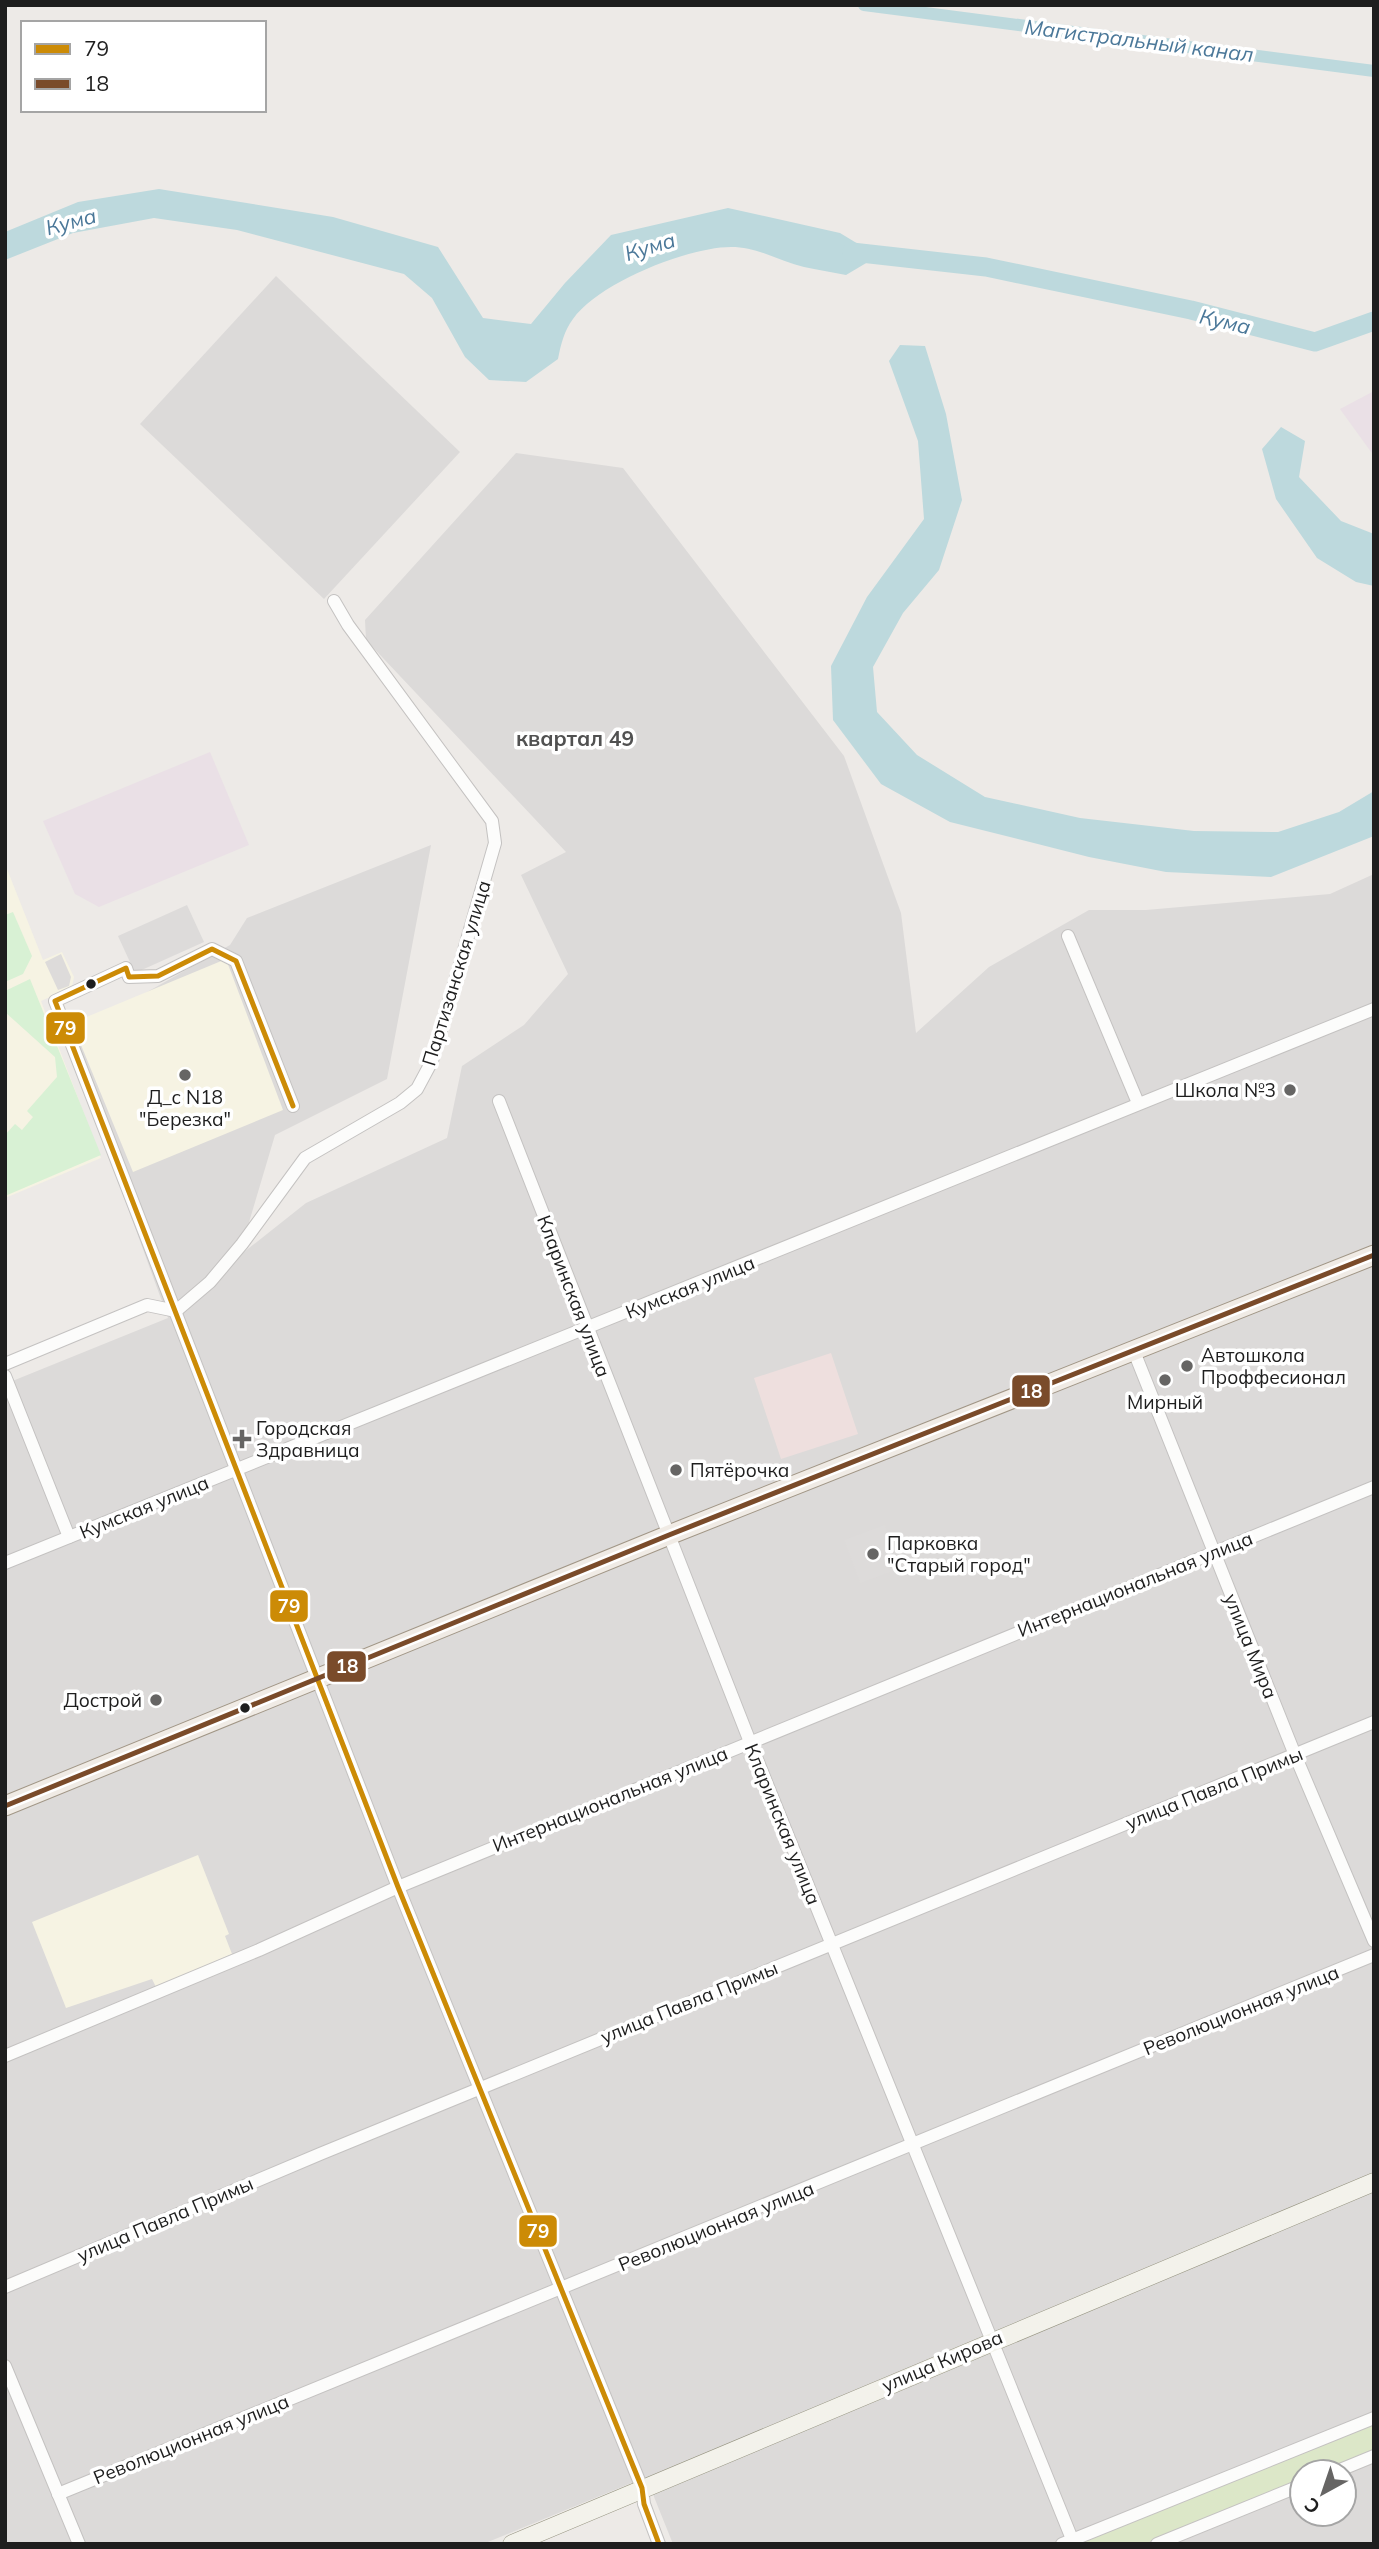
<svg xmlns="http://www.w3.org/2000/svg" width="1379" height="2549" viewBox="0 0 1379 2549" font-family="Mulish,sans-serif">
<style>
.residential{fill:#dcdad9;fill-rule:evenodd}
.commercial{fill:#eedfde}
.industrial{fill:#eae0e6}
.education{fill:#f6f3e3}
.grass{fill:#dce7c8}
.park{fill:#d8f1d4}
.parking{fill:#dddbda}
.water{fill:#bdd9dd}
.lines{fill:none;stroke-linecap:round;stroke-linejoin:round}
.canal{stroke:#bdd9dd;stroke-width:12}
.river{stroke:#bdd9dd;stroke-width:19}
.street-casing{stroke:#c4c2c1;stroke-width:14}
.secondary-casing{stroke:#969481;stroke-width:19}
.primary-casing{stroke:#a19686;stroke-width:21}
.street{stroke:#fcfcfb;stroke-width:12}
.secondary{stroke:#f3f2eb;stroke-width:18}
.primary{stroke:#f0ebe5;stroke-width:19}
.bus-1-casing{stroke:#fff;stroke-width:10}
.bus-2-casing{stroke:#fff;stroke-width:10}
.bus-1{stroke:#cc8b06;stroke-width:5}
.bus-2{stroke:#7a4b2a;stroke-width:5}
.bus-dot{fill:#1e1e1e;stroke:#fff;stroke-width:2.5}
.poi-dot{fill:#666564;stroke:#fff;stroke-width:2.5}
.labels{text-anchor:middle;stroke-width:7;stroke-linejoin:round;paint-order:stroke}
.street-label{font-size:19px;fill:#1e1e1e;stroke:#fff}
.poi-label{font-size:19px;fill:#1e1e1e;stroke:#fff;text-anchor:start}
.water-label{font-size:21px;font-style:italic;fill:#4b7899;stroke:#fff}
.neighbourhood-label{font-size:21px;font-weight:bold;fill:#515151;stroke:#fff}
.line-badge{stroke:#fff;stroke-width:2.5}
.badge-label{font-size:19px;text-anchor:middle;font-weight:bold;fill:#fff}
</style>
<rect width="100%" height="100%" fill="#edeae7"/>
<g class="residential">
<polygon points="276,276 460,452 324,599 140,424"/>
<path d="M516 453 623 468 844 756 901 913 916 1033 989 967 1089 910H1146L1330 894 1374 874V2544H673L646 2477 483 2544H5V1384L168 1318 66 1038 230 945 247 918 431 845 387 1079 275 1135 239 1256 306 1203 447 1138 462 1066 524 1025 568 974 521 875 566 852 366 640 365 620ZM1302 2472H1344V2514H1302Z"/>
</g>
<polygon class="commercial" points="831,1353 858,1434 781,1459 754,1378"/>
<g class="industrial">
<polygon points="1374,391 1374,456 1340,409"/>
<polygon points="210,752 249,845 99,907 75,894 43,821"/>
</g>
<g class="education">
<polygon points="5,864 43,960 62,952 74,977 72,987 41,1001 101,1158 5,1198"/>
<polygon points="226,959 283,1110 133,1172 72,1023"/>
<polygon points="198,1855 229,1934 225,1936 232,1954 156,1987 152,1979 66,2008 32,1922"/>
</g>
<polygon class="grass" points="1374,2425 1374,2451 1321,2472 1302,2472 1302,2480 1144,2544 1079,2544"/>
<g class="park">
<polygon points="13,912 32,956 23,974 5,982 5,915"/>
<polygon points="30,979 101,1155 5,1196 5,1135 15,1124 22,1130 33,1117 27,1111 57,1077 55,1057 5,1012 5,991"/>
</g>
<g class="parking">
<polygon points="187,905 204,942 135,973 118,936"/>
<polygon points="61,954 71,977 69,986 58,990 45,962"/>
<polygon points="885,1525 901,1568 860,1583 844,1540"/>
</g>
<g class="water">
<path d="M159 189 333 217 438 247 483 318 531 324 565 283 611 235 728 208 840 233 878 256 846 275C832 272 817 270 804 267 779 261 758 247 731 247 688 247 598 283 573 319 564 331 561 344 558 359L526 382 489 380 465 357 432 298 404 274 237 230 154 218 73 233 5 260V232L78 202Z"/>
<polygon points="900,345 925,346 946,414 962,500 939,570 903,613 873,667 877,712 917,755 985,797 1080,818 1194,831 1278,832 1339,812 1374,791 1374,836 1271,877 1166,872 1089,857 950,822 881,784 833,720 831,666 867,597 924,519 918,441 889,361"/>
<polygon points="1281,427 1305,441 1299,477 1341,521 1374,534 1374,586 1356,582 1317,558 1276,499 1262,449"/>
</g>
<g class="lines">
<polyline class="canal" points="864,5 1374,71"/>
<polyline class="river" points="852,252 986,267 1191,310 1315,342 1374,321"/>
<defs>
<g id="street">
<polyline points="1068,936 1138,1103"/>
<polyline points="499,1101 750,1742 1074,2544"/>
<polyline points="293,1106 236,961 212,949 158,976 129,977 126,968 55,1001 398,1887 642,2488 644,2504 659,2544"/>
<polyline points="1133,1349 1295,1755 1374,1941"/>
<polyline points="5,1364 147,1305 176,1311 210,1282 242,1244 305,1158 400,1103 417,1089 432,1061 495,843 492,821 348,625 334,601"/>
<polyline points="5,1376 69,1537"/>
<polyline points="5,1563 1374,1009"/>
<polyline points="5,2056 259,1950 398,1887 1374,1487"/>
<polyline points="5,2287 320,2154 1374,1722"/>
<polyline points="5,2366 79,2544"/>
<polyline points="1335,2472 1374,2456"/>
<polyline points="58,2494 1374,1955"/>
<polyline points="1062,2544 1374,2418"/>
<polyline points="1157,2544 1302,2485"/>
</g>
<polyline id="secondary" points="512,2544 1374,2182"/>
<polyline id="primary" points="5,1806 669,1535 1374,1255"/>
</defs>
<use href="#street" class="street-casing"/>
<use href="#secondary" class="secondary-casing"/>
<use href="#primary" class="primary-casing"/>
<use href="#street" class="street"/>
<use href="#secondary" class="secondary"/>
<use href="#primary" class="primary"/>
<defs>
<polyline id="bus-1" points="293,1106 236,961 212,949 158,976 129,977 126,968 55,1001 398,1887 642,2488 644,2504 659,2544"/>
<polyline id="bus-2" points="5,1806 669,1535 1374,1255"/>
</defs>
<use href="#bus-1" class="bus-1-casing"/>
<use href="#bus-2" class="bus-2-casing"/>
<use href="#bus-1" class="bus-1"/>
<use href="#bus-2" class="bus-2"/>
</g>
<g class="bus-dot">
<circle cx="91" cy="984" r="6"/>
<circle cx="245" cy="1708" r="6"/>
</g>
<g class="poi-dot">
<circle cx="185" cy="1075" r="7"/>
<circle cx="1290" cy="1090" r="7"/>
<circle cx="1187" cy="1366" r="7"/>
<circle cx="1165" cy="1380" r="7"/>
<path d="M238.5 1428.5h7v7h7v7h-7v7h-7v-7h-7v-7h7z"/>
<circle cx="676" cy="1470" r="7"/>
<circle cx="873" cy="1554" r="7"/>
<circle cx="156" cy="1700" r="7"/>
</g>
<g class="labels">
<g class="street-label">
<text transform="translate(456 973) rotate(-73)" y="7">Партизанская улица</text>
<text transform="translate(690 1287) rotate(-22)" y="7">Кумская улица</text>
<text transform="translate(574 1296) rotate(69)" y="7">Кларинская улица</text>
<text transform="translate(144 1507) rotate(-22)" y="7">Кумская улица</text>
<text transform="translate(1135 1584) rotate(-22)" y="7">Интернациональная улица</text>
<text transform="translate(1251 1646) rotate(68)" y="7">улица Мира</text>
<text transform="translate(1214 1788) rotate(-22)" y="7">улица Павла Примы</text>
<text transform="translate(610 1799) rotate(-22)" y="7">Интернациональная улица</text>
<text transform="translate(783 1824) rotate(68)" y="7">Кларинская улица</text>
<text transform="translate(689 2002) rotate(-22)" y="7">улица Павла Примы</text>
<text transform="translate(1241 2010) rotate(-22)" y="7">Революционная улица</text>
<text transform="translate(165 2219) rotate(-23)" y="7">улица Павла Примы</text>
<text transform="translate(716 2226) rotate(-22)" y="7">Революционная улица</text>
<text transform="translate(942 2361) rotate(-23)" y="7">улица Кирова</text>
<text transform="translate(191 2439) rotate(-22)" y="7">Революционная улица</text>
</g>
<g class="poi-label">
<text x="1276" y="1097" text-anchor="end">Школа №3</text>
<text x="185" y="1104" text-anchor="middle">Д_с N18<tspan x="185" dy="22">"Березка"</tspan></text>
<text x="1201" y="1362">Автошкола<tspan x="1201" dy="22">Проффесионал</tspan></text>
<text x="1165" y="1409" text-anchor="middle">Мирный</text>
<text x="256" y="1435">Городская<tspan x="256" dy="22">Здравница</tspan></text>
<text x="690" y="1477">Пятёрочка</text>
<text x="887" y="1550">Парковка<tspan x="887" dy="22">"Старый город"</tspan></text>
<text x="142" y="1707" text-anchor="end">Дострой</text>
</g>
<g class="water-label">
<text transform="translate(1139 41) rotate(7)" y="7">Магистральный канал</text>
<text transform="translate(71 222) rotate(-15)" y="7">Кума</text>
<text transform="translate(650 247) rotate(-17)" y="7">Кума</text>
<text transform="translate(1225 322) rotate(13)" y="7">Кума</text>
</g>
<g class="neighbourhood-label">
<text x="575" y="746">квартал 49</text>
</g>
</g>
<g class="line-badge">
<rect x="45" y="1011" width="41" height="34" rx="7" fill="#cc8b06"/>
<rect x="1011" y="1374" width="40" height="34" rx="7" fill="#7a4b2a"/>
<rect x="269" y="1589" width="40" height="34" rx="7" fill="#cc8b06"/>
<rect x="326" y="1650" width="41" height="33" rx="7" fill="#7a4b2a"/>
<rect x="518" y="2214" width="40" height="34" rx="7" fill="#cc8b06"/>
</g>
<g class="badge-label">
<text x="65" y="1035">79</text>
<text x="1031" y="1398">18</text>
<text x="289" y="1613">79</text>
<text x="347" y="1673">18</text>
<text x="538" y="2238">79</text>
</g>
<rect width="1379" height="2549" fill="none" stroke="#1e1e1e" stroke-width="14"/>
<rect x="21" y="21" width="245" height="91" fill="#ffffff" stroke="#a5a5a5" stroke-width="2"/>
<rect x="35" y="44" width="35" height="10" fill="#cc8b06" stroke="#a5a5a5" stroke-width="2"/>
<text x="84" y="56" font-size="21" fill="#1e1e1e">79</text>
<rect x="35" y="79" width="35" height="10" fill="#7a4b2a" stroke="#a5a5a5" stroke-width="2"/>
<text x="84" y="91" font-size="21" fill="#1e1e1e">18</text>
<g transform="translate(1323 2493) rotate(220)"><circle r="33" fill="#ffffff" stroke="#a5a5a5" stroke-width="2"/>
<path d="M0-5L12 26L0 18L-12 26Z" fill="#666564"/>
<text y="-10" font-size="19" font-weight="bold" text-anchor="middle" fill="#1e1e1e">С</text>
</g>
</svg>
